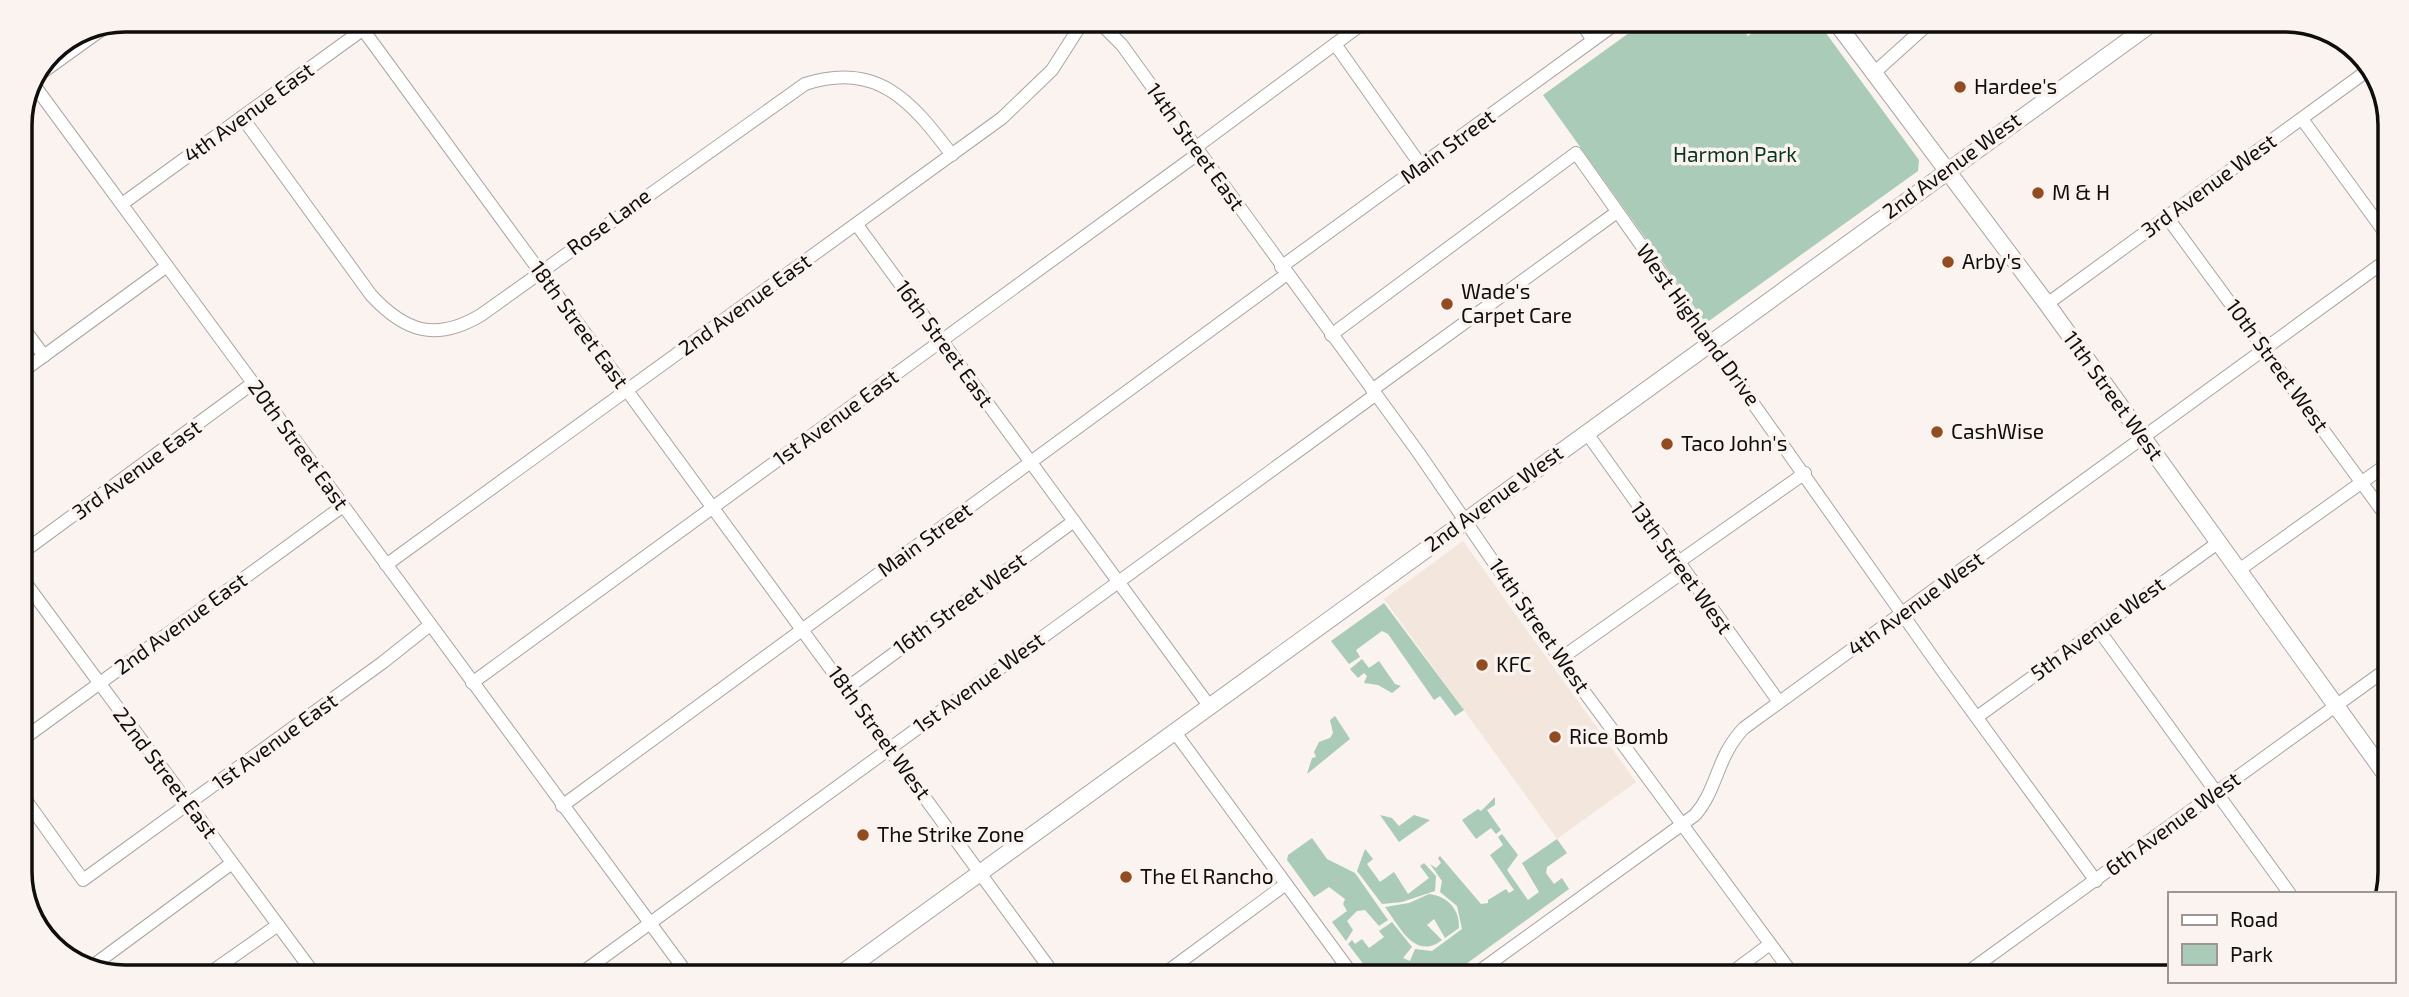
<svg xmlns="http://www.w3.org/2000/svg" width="2409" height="997" viewBox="0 0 2409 997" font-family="'Exo 2',sans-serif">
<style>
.built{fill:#f3e6dd}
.green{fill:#aacbb7}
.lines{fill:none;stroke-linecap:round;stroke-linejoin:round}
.minor-casing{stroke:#aba5a1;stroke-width:14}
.major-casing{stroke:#aba5a1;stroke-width:18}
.minor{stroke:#fff;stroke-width:12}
.major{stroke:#fff;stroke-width:16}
.poi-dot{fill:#914c22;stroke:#faf3ef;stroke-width:2.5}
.labels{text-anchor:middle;stroke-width:7;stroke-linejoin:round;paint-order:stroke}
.poi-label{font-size:21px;fill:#100e0d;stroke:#faf3ef;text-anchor:start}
.street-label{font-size:21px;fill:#100e0d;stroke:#faf3ef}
.park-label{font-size:21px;fill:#073521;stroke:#faf3ef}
.rim{fill:none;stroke:#100e0d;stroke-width:3.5}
</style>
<rect width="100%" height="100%" fill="#faf3ef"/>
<polygon class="built" points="1463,541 1636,782 1557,839 1384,599"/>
<g class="green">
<polygon points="1640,25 1740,25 1748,36 1762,25 1820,25 1919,160 1918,171 1706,323 1543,95"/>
<polygon points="1384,603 1464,710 1455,716 1440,696 1434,700 1388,634 1382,631 1356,650 1360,657 1349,664 1331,641"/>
<polygon points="1362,659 1369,668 1379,661 1395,684 1401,686 1392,693 1378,685 1364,683 1367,676 1364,673 1358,678 1350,669"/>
<polygon points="1335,716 1350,739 1307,774 1312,758 1316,757 1314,752 1319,742 1330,738 1333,733 1330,720"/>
<polygon points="1495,797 1495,805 1487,810 1501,830 1496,834 1491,828 1476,839 1462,820 1478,809 1481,811"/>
<polygon points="1380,815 1392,818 1399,826 1414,815 1430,820 1399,842"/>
<polygon points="1502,834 1518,855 1507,870 1528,900 1539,892 1522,863 1557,839 1567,853 1547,867 1546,873 1554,884 1562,878 1569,889 1451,975 1371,974 1348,944 1352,940 1355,944 1362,939 1369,948 1384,937 1379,931 1392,922 1412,947 1403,958 1410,961 1415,949 1432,951 1462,929 1457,906 1440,892 1442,881 1430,864 1436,868 1441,863 1438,858 1440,856 1481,904 1488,903 1488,900 1506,889 1509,893 1514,890 1490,855 1503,845 1498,837"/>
<polygon points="1312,838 1327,859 1355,873 1388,920 1379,926 1365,910 1357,911 1347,921 1353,930 1346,941 1332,922 1347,911 1343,904 1345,899 1329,887 1314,897 1287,860 1288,855"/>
<polygon points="1365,849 1373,859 1367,864 1380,882 1394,872 1408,894 1429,878 1420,866 1424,863 1436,876 1435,891 1402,902 1382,904 1357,871"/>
<path d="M1429 894C1447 896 1460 909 1459 928L1445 938 1434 919 1427 925 1442 940C1415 961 1400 927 1385 907L1409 903Z"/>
</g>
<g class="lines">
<defs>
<g id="minor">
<polyline points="356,20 1053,973"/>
<polyline points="1100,23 1122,45 1158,95 1418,452 1560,659 1794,976"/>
<polyline points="1582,24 1593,40"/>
<polyline points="1335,44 1422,167"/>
<polyline points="1875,72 1926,26"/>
<polyline points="40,74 104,28"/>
<polyline points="34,85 686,972"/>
<path d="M242 117 371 295C405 332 436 342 481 315L805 84C878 61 911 101 952 155"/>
<polyline points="2302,119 2388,237"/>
<polyline points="1195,148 1362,24"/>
<polyline points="122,204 376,20"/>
<polyline points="2167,217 2386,516"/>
<polyline points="857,225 1210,707"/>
<polyline points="1281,267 1614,25"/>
<polyline points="2047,304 2371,68"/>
<polyline points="19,322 44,356"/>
<polyline points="1331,335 1576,153 1939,666 2096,881"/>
<polyline points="19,374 167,266"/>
<polyline points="1372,390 1617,212"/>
<polyline points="1586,432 1779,702"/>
<polyline points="19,555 253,383"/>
<polyline points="1677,563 1805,473"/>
<polyline points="386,565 1002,118 1052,70 1082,23"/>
<polyline points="2239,570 2386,465"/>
<polyline points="19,574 312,971"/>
<polyline points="2098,629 2290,894"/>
<polyline points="1560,659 1683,572"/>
<polyline points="472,683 1199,153"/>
<polyline points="847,688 1074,521"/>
<polyline points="1977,717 2219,542"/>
<polyline points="1174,731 1352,974"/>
<polyline points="19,742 343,506"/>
<polyline points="20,792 83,880 382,663 430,625"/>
<polyline points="562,806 1287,274"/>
<polyline points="87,970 232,863"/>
<polyline points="214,970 278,925"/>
<polyline points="583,972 1375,395"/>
<polyline points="1164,974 1286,884"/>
<path d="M1474 975 1695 815C1718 789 1716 757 1744 728L2388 259"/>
<polyline points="1727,976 1770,944"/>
<polyline points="1961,977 2384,671"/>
</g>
<g id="major">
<polyline points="1838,25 2047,304 2383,771"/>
<polyline points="842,973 2147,27"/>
</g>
</defs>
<use href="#minor" class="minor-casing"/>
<use href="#major" class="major-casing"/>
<use href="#minor" class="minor"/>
<use href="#major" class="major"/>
</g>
<g class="poi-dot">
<circle cx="1960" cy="87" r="7"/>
<circle cx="2038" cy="193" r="7"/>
<circle cx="1948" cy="262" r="7"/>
<circle cx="1447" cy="304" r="7"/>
<circle cx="1937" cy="432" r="7"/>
<circle cx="1667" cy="444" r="7"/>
<circle cx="1482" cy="665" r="7"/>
<circle cx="1555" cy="737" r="7"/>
<circle cx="863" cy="835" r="7"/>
<circle cx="1126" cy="877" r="7"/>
</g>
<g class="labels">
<g class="poi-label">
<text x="1974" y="94">Hardee's</text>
<text x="2052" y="200">M &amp; H</text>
<text x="1962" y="269">Arby's</text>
<text x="1461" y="299">Wade's<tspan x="1461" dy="24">Carpet Care</tspan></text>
<text x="1951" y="439">CashWise</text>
<text x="1681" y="451">Taco John's</text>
<text x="1496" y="672">KFC</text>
<text x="1569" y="744">Rice Bomb</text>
<text x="877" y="842">The Strike Zone</text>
<text x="1140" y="884">The El Rancho</text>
</g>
<g class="street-label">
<text transform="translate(249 113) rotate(-36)" y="7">4th Avenue East</text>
<text transform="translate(1195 147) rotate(54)" y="7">14th Street East</text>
<text transform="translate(1448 147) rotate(-36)" y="7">Main Street</text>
<text transform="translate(1952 166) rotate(-36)" y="7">2nd Avenue West</text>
<text transform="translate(2209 186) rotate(-36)" y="7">3rd Avenue West</text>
<text transform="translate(609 222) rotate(-36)" y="7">Rose Lane</text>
<text transform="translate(745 305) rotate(-36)" y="7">2nd Avenue East</text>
<text transform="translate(579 325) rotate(54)" y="7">18th Street East</text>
<text transform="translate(1698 325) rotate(54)" y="7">West Highland Drive</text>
<text transform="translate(944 344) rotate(54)" y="7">16th Street East</text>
<text transform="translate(2277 366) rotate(54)" y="7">10th Street West</text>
<text transform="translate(2113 396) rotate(54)" y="7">11th Street West</text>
<text transform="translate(836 418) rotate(-36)" y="7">1st Avenue East</text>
<text transform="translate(298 445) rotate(54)" y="7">20th Street East</text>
<text transform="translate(137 470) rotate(-36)" y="7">3rd Avenue East</text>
<text transform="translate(1494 499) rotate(-36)" y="7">2nd Avenue West</text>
<text transform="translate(925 540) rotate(-36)" y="7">Main Street</text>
<text transform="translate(1681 568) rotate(54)" y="7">13th Street West</text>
<text transform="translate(960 604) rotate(-36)" y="7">16th Street West</text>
<text transform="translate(1916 604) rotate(-36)" y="7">4th Avenue West</text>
<text transform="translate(181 624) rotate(-36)" y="7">2nd Avenue East</text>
<text transform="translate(1539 626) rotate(55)" y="7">14th Street West</text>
<text transform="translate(2098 629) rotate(-36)" y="7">5th Avenue West</text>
<text transform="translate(979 683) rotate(-36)" y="7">1st Avenue West</text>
<text transform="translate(879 733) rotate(54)" y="7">18th Street West</text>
<text transform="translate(275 742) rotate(-36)" y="7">1st Avenue East</text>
<text transform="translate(165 773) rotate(53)" y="7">22nd Street East</text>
<text transform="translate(2173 824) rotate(-36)" y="7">6th Avenue West</text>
</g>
<g class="park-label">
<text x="1735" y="162">Harmon Park</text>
</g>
</g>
<path d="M0 0H2409V997H0ZM125 32H2285A93 93 0 0 1 2378 125V872A93 93 0 0 1 2285 965H125A93 93 0 0 1 32 872V125A93 93 0 0 1 125 32Z" fill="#faf3ef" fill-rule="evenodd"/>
<path class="rim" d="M125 32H2285A93 93 0 0 1 2378 125V872A93 93 0 0 1 2285 965H125A93 93 0 0 1 32 872V125A93 93 0 0 1 125 32Z"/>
<rect x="2168" y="892" width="228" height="91" fill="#faf3ef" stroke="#9c9795" stroke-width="2"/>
<rect x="2182" y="915" width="35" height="10" fill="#ffffff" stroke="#9c9795" stroke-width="2"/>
<text x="2230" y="927" font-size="21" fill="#100e0d">Road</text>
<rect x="2182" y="944" width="35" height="21" fill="#aacbb7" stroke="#9c9795" stroke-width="2"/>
<text x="2230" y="962" font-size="21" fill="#100e0d">Park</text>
</svg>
